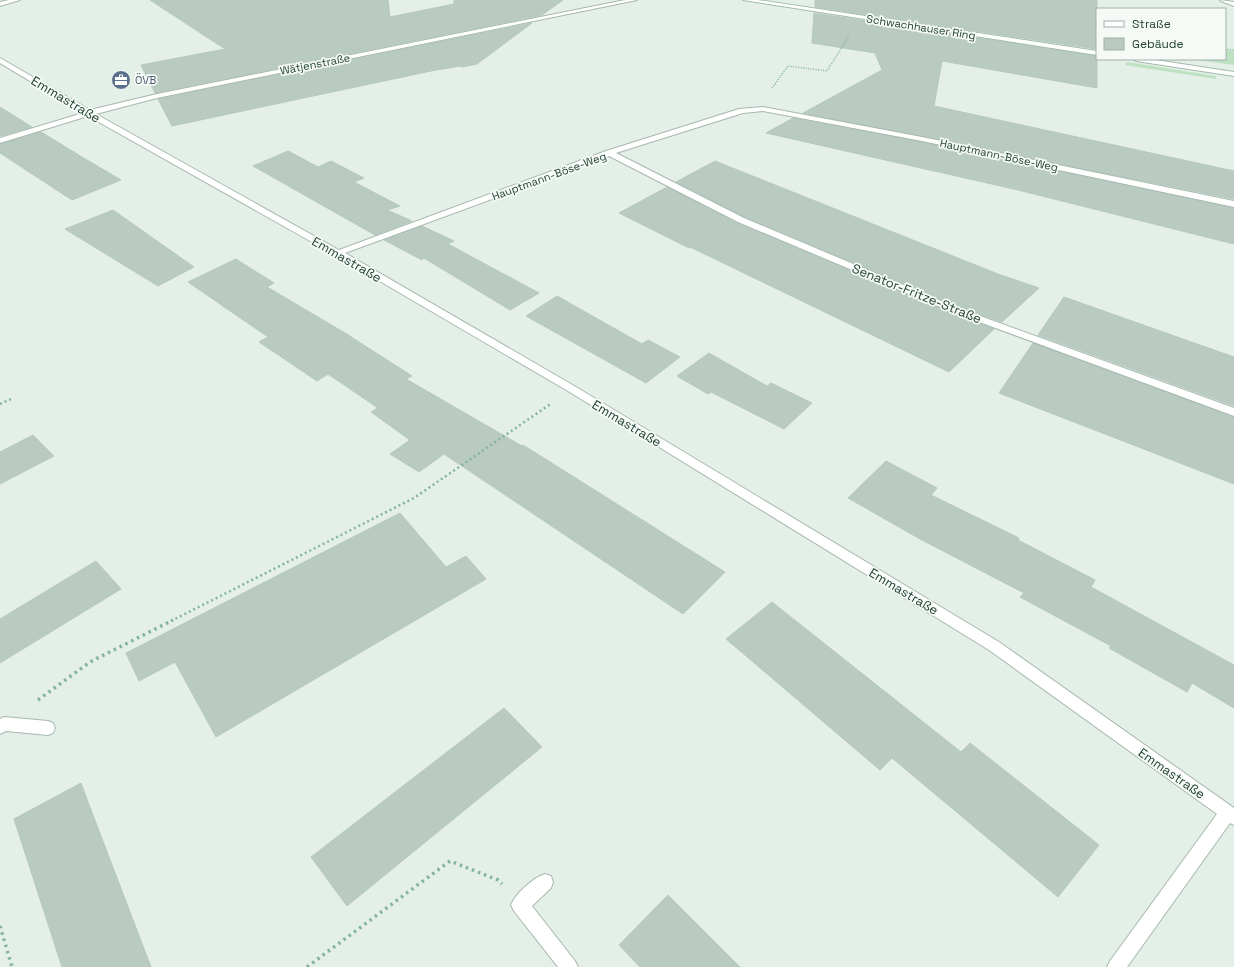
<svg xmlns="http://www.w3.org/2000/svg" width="1234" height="967" viewBox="0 0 1234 967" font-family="'Space Grotesk',sans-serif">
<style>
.green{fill:#bce1c0}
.building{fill:#b9cac1;stroke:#b6c9be}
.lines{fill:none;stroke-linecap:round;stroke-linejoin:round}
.minor-casing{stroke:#a6b8ae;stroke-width:2}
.secondary-casing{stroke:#a2bbae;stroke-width:2}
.path-far2{stroke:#83b49d;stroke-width:1.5;stroke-dasharray:1 1.5;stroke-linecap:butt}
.path-far1{stroke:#83b49d;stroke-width:2.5;stroke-dasharray:2 3;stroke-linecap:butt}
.path{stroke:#83b49d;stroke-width:3.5;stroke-dasharray:2.5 4;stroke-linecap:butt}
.minor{fill:#fff;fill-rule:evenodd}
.secondary{fill:#fff;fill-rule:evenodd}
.labels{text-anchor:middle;stroke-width:3.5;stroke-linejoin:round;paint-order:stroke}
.far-street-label{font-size:11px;fill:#224234;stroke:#f5faf7}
.far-service-label{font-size:11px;fill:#4e5e75;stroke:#f5faf7;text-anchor:start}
.street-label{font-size:13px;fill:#224234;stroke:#f5faf7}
</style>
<rect width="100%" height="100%" fill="#e4efe8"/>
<g class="green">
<polygon points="1225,50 1234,51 1234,65 1191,59 1225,59"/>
<polygon points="1127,62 1215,76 1217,79 1125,65"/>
</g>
<g class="building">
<polygon points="150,0 388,0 390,17 454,4 454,0 563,0 542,15 155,93 141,65 225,49"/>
<polygon points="815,0 1097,0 1097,49 815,7"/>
<polygon points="814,13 1097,56 1097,88 942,61 934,106 1234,171 1234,199 803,113 882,70 875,53 812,43"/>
<polygon points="532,23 477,64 462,67 460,66 431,71 172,126 158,99"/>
<polygon points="0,107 32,127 0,136"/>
<polygon points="793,118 922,142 1234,208 1234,244 1018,190 766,133"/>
<polygon points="41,132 87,160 121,180 72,200 0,153 0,144"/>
<polygon points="288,151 318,167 331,161 364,178 354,182 400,206 387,210 412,221 375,235 253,166"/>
<polygon points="715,161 998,274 1039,288 1002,322 959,307 745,217 676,182"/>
<polygon points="667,187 737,223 951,313 994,329 949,372 690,247 689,248 619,213"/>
<polygon points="113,210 194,267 158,286 65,229"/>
<polygon points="422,226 454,241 448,244 539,293 510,310 424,258 422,260 384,240"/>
<polygon points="236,259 274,283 267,287 345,333 412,376 406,379 522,446 523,445 725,572 683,614 444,454 419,472 390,454 410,440 371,412 378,408 328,374 317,381 259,342 268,337 188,282"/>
<polygon points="557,296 642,344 648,340 680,357 646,383 526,316"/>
<polygon points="1064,297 1234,357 1234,406 1038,335"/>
<polygon points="1033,343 1234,417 1234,484 999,393"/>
<polygon points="709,353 767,386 771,383 812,403 784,429 711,392 708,394 677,376"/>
<polygon points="33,435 54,456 0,484 0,452"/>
<polygon points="886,461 937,488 931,495 1019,538 1018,540 1095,580 1091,587 1234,665 1234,708 1192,683 1187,692 1109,648 1111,646 1020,597 1024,593 920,539 848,498"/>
<polygon points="400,513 446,567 466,556 486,579 216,737 175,662 139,681 126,653"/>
<polygon points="96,561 121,589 0,663 0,619"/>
<polygon points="772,602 961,752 970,743 1099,845 1058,897 892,758 880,770 726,639"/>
<polygon points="504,708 542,747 347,906 311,857"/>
<polygon points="81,783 88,802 151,967 62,967 14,819"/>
<polygon points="668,895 740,967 640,967 619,945"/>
</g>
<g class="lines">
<defs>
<g id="minor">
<polygon points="9,0 20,0 0,6 0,2"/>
<polygon points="625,0 637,0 157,98 96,114 339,250 606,151 739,109 763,107 922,137 1234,201 1234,207 922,141 763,111 743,113 616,153 744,218 958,308 1234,408 1234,416 952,312 738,222 609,156 345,253 576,387 999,642 1234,808 1234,825 1230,823 1127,967 1107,967 1110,961 1217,814 989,650 568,391 335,255 88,116 0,143 0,138 83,113 0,63 0,58 90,110 157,94"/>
<polygon points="1220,0 1234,2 1234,6 1221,1"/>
<polygon points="4,717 48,721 53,723 55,728 53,733 48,735 6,731 0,734 0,719"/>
<path d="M545 874 551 876 553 882 551 888 532 906 575 961 578 967H558L514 911 511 905C516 893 533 878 545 874Z"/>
</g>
<g id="secondary">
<polygon points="743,0 758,0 1097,51 1097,55"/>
<polygon points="1133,59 1149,59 1234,72 1234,76 1136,61"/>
</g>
</defs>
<use href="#minor" class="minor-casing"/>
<use href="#secondary" class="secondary-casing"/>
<g class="path-far2">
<polyline points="1225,49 1234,50"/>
<polyline points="772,88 788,66 827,71 849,36"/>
</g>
<g class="path-far1">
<polyline points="0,404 11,399"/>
<polyline points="171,621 414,498 552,403"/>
</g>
<g class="path">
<polyline points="38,700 90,662 173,620"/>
<polyline points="0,926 12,967"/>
<polyline points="307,967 450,861 498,880 502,884"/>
</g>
<use href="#minor" class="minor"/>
<use href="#secondary" class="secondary"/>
</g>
<defs>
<symbol id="office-disc" viewBox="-11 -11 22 22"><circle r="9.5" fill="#5c6f8a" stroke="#f5faf7"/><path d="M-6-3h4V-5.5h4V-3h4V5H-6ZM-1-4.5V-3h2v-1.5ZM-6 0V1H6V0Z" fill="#fff"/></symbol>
</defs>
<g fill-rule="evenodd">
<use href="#office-disc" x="110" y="69" width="22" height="22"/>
</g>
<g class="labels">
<g class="far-street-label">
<text transform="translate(921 27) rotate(9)" y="4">Schwachhauser Ring</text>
<text transform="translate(315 64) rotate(-11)" y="4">Wätjenstraße</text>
<text transform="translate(999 155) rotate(12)" y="4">Hauptmann-Böse-Weg</text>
<text transform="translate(549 176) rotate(-20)" y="4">Hauptmann-Böse-Weg</text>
</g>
<g class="far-service-label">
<text x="135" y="84">ÖVB</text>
</g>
<g class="street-label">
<text transform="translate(66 99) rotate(31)" y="5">Emmastraße</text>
<text transform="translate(347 259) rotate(30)" y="5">Emmastraße</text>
<text transform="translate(917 293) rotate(22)" y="5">Senator-Fritze-Straße</text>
<text transform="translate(627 423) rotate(31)" y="5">Emmastraße</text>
<text transform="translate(904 591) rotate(31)" y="5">Emmastraße</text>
<text transform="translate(1172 773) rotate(35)" y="5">Emmastraße</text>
</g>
</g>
<rect x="1096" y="8" width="130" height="52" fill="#f5faf7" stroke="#a1b0a9"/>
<rect x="1104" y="21" width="20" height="6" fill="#ffffff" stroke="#a1b0a9"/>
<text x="1132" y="28" font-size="12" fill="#224234">Straße</text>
<rect x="1104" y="38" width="20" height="12" fill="#b9cac1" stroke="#a1b0a9"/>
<text x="1132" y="48" font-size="12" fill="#224234">Gebäude</text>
</svg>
